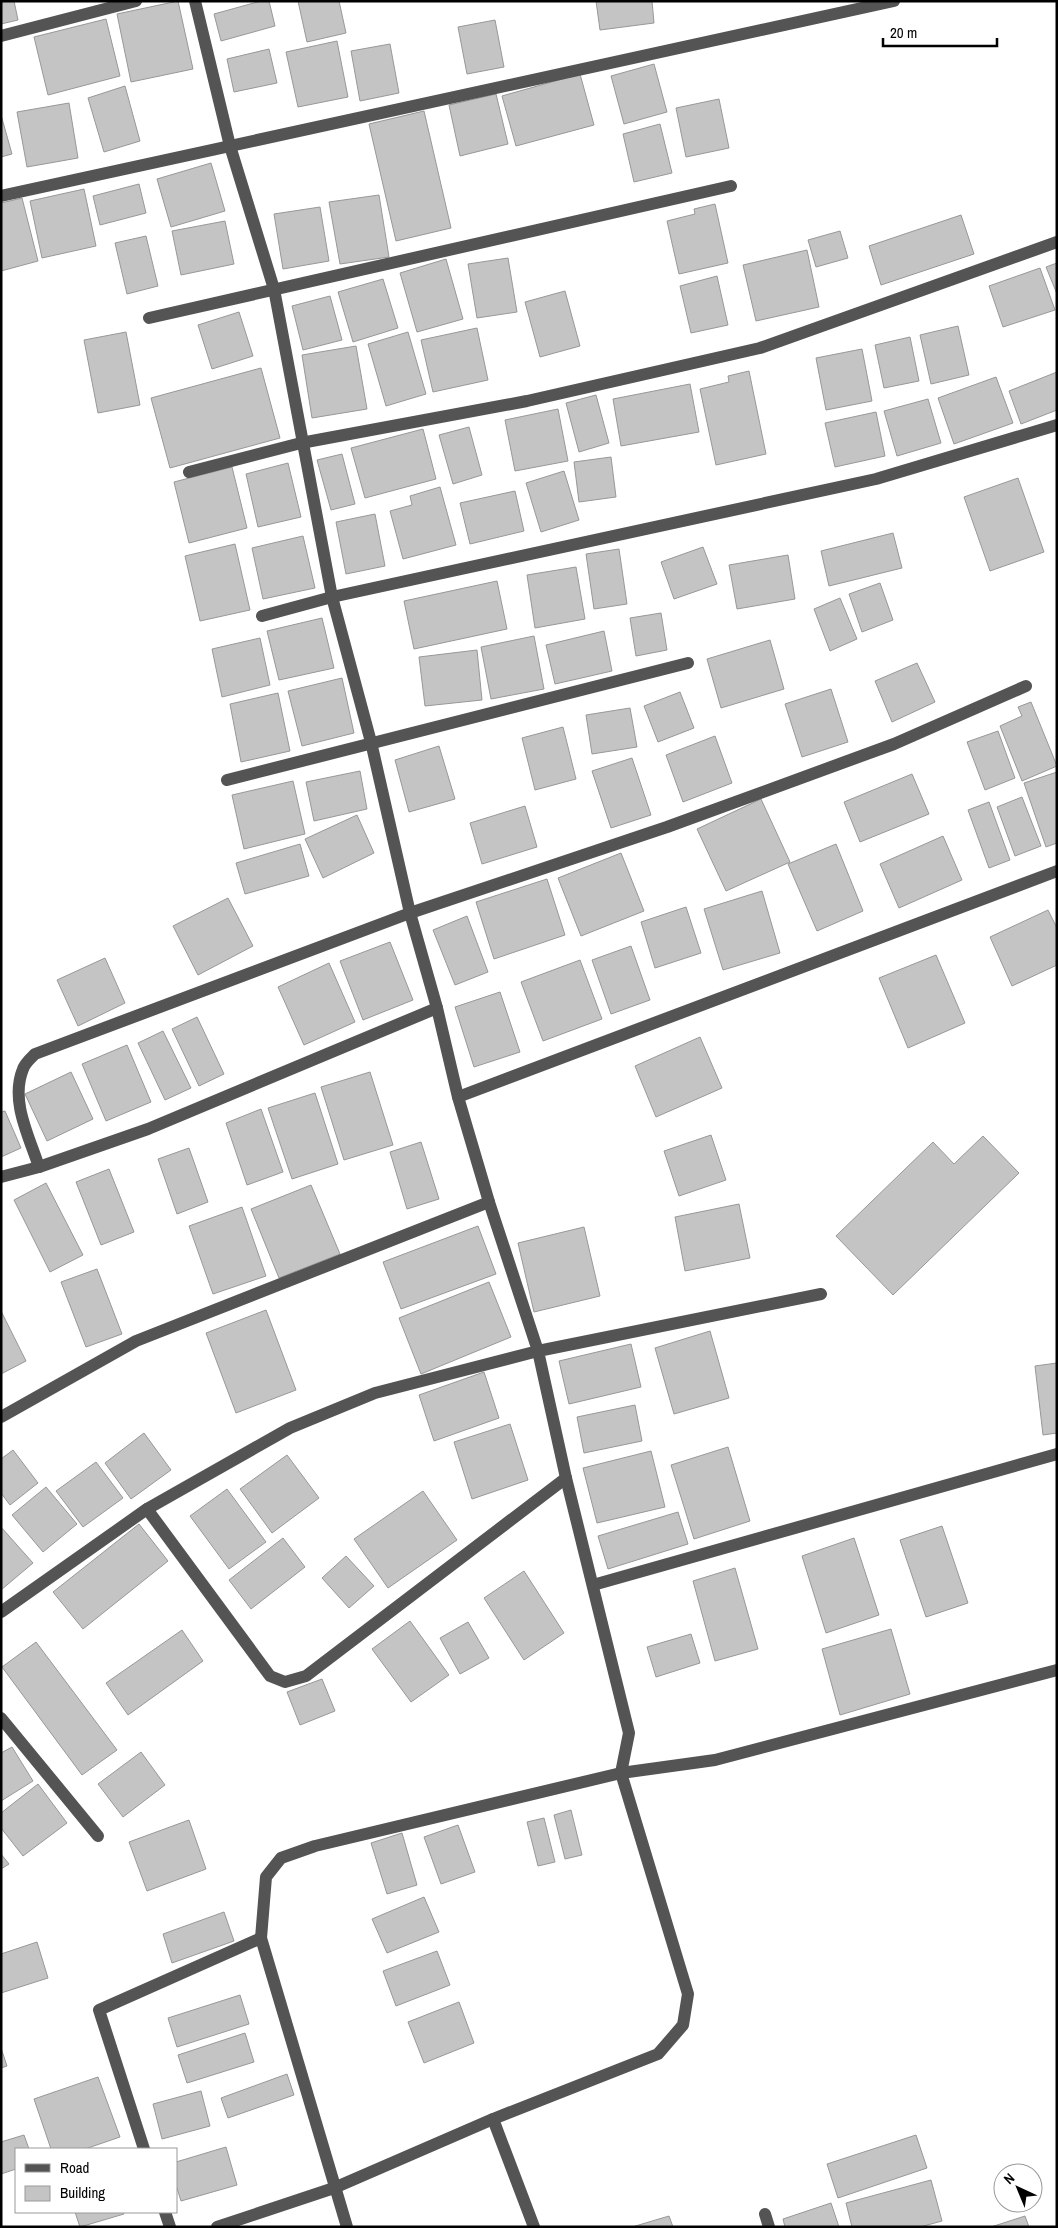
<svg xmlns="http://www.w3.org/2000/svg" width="1058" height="2228" viewBox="0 0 1058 2228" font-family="'Archivo Narrow',sans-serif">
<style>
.building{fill:#c4c4c4;stroke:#989898}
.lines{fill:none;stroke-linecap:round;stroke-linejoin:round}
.minor{stroke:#545454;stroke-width:12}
</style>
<rect width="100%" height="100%" fill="#fff"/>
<g class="building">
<polygon points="1,1 14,1 18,20 1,24"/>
<polygon points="178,1 193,69 131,82 117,14"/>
<polygon points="261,1 269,1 275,26 221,41 214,14"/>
<polygon points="298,1 339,1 346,33 307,42"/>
<polygon points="596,1 652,1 654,23 600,30"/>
<polygon points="106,19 120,76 48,95 34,37"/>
<polygon points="495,20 504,67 467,74 458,27"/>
<polygon points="337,41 348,97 298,107 286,52"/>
<polygon points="390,44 399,93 360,101 351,51"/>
<polygon points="269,49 277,83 234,92 227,59"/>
<polygon points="654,64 667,112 624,124 611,76"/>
<polygon points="580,74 594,125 516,146 502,96"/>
<polygon points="125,86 140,141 104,152 88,98"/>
<polygon points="496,94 508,144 460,156 449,105"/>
<polygon points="719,99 729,148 686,157 676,108"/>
<polygon points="69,103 78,158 27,167 17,112"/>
<polygon points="424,111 451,228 396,241 369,124"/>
<polygon points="1,115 12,154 1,157"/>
<polygon points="660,124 672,173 634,182 623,134"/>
<polygon points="211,163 225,211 171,227 157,179"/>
<polygon points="139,184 146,213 100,225 93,196"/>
<polygon points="84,189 96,246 42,258 30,201"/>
<polygon points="379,195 389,257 340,264 329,202"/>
<polygon points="22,198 38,261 1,271 1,203"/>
<polygon points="715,204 728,263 679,274 667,221 695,214 694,209"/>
<polygon points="320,207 329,261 283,269 274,214"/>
<polygon points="961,215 974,254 881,285 869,246"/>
<polygon points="225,221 234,264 181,275 172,231"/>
<polygon points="840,231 848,258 816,267 808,240"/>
<polygon points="146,236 158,286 127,294 115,243"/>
<polygon points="807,250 819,307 756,321 743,265"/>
<polygon points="508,258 517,312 477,318 468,264"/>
<polygon points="446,259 463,319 417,332 400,273"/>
<polygon points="1057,263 1057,294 1046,267"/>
<polygon points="1040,268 1055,310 1003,327 989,286"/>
<polygon points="717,276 728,325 691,333 680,286"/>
<polygon points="383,279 398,328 353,342 338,292"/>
<polygon points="565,291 580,346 540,357 525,302"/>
<polygon points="330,296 342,340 303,350 292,306"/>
<polygon points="239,312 253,356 212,369 198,325"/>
<polygon points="958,326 969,375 931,384 920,335"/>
<polygon points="477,328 488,380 433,392 421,340"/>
<polygon points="126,332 140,405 98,413 84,340"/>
<polygon points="408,332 426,394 386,406 368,344"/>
<polygon points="910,337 919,381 884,388 875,345"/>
<polygon points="356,346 367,409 312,418 302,355"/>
<polygon points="862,349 872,401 826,410 816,358"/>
<polygon points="261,368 280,438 170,468 151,398"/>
<polygon points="749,371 766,454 716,465 700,389 729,382 728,376"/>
<polygon points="1057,372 1057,410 1021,424 1009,391"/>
<polygon points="996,377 1013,423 954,444 938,398"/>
<polygon points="690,384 699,432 621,446 613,399"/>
<polygon points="596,395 609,443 579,452 566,403"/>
<polygon points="928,399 941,443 897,456 884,411"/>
<polygon points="558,409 568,461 515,471 505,420"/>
<polygon points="876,412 885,456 835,467 825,423"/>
<polygon points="469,427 482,475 453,484 439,435"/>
<polygon points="423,429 436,479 365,498 351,448"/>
<polygon points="342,454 355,504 331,510 317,460"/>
<polygon points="611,457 616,497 579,502 574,462"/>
<polygon points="288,463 301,517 258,527 246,474"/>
<polygon points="232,467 247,528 189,543 174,482"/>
<polygon points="564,471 579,520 541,532 526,483"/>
<polygon points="1018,478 1044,552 990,571 964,497"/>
<polygon points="440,487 456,545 403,559 390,511 412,505 410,496"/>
<polygon points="515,491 524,531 470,544 460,503"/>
<polygon points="375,514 385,566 346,574 336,522"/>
<polygon points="893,533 902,568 829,586 821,551"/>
<polygon points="303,536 315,588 263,599 252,548"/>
<polygon points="235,544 250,610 200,621 185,556"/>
<polygon points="703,547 717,584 674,599 661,562"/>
<polygon points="619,549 627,604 594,609 586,554"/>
<polygon points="788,555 795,599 737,609 729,565"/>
<polygon points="576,567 585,619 535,628 527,575"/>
<polygon points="497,581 507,629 414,649 404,601"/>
<polygon points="880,583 893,620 862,632 849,594"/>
<polygon points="840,598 857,639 830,651 814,609"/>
<polygon points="661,613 667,650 636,656 630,618"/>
<polygon points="322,618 334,668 279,680 267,631"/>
<polygon points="604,631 612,671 555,684 546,645"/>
<polygon points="534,636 544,689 491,699 481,647"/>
<polygon points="260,638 270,685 222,697 212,649"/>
<polygon points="770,640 784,689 721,708 707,659"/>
<polygon points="477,650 482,700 425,706 419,657"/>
<polygon points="917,663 935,702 892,722 875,681"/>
<polygon points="342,678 354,733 302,746 288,691"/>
<polygon points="831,689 848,742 802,757 785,704"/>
<polygon points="680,692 694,728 658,742 644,706"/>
<polygon points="278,693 290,751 241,762 230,704"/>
<polygon points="1031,702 1057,766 1022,781 1000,726 1022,716 1018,707"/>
<polygon points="630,708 637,747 592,754 586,715"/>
<polygon points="563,727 576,779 535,790 522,738"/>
<polygon points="998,731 1015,778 985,790 967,742"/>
<polygon points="715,736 732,783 683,802 666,755"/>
<polygon points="439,746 455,799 409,812 395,760"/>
<polygon points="632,758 651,815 611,828 592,771"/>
<polygon points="360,771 367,809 314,821 306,782"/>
<polygon points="1057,772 1057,843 1046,847 1024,783"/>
<polygon points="912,774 929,814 860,842 844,802"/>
<polygon points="293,781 305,834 244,849 232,795"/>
<polygon points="1022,797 1041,846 1015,856 997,807"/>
<polygon points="761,799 790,862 726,891 697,829"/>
<polygon points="989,802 1010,860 989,868 968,810"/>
<polygon points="525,806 537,847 482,864 470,823"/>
<polygon points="357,815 374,853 323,878 305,839"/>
<polygon points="943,836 962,880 899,908 880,864"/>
<polygon points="300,844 309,876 245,894 236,863"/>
<polygon points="836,844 863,911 817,931 788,864"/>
<polygon points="621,853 644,911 581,936 558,878"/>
<polygon points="547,879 565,935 494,959 476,902"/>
<polygon points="762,891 780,953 723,970 704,909"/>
<polygon points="228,898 253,946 198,975 173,926"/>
<polygon points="686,907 701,953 655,968 641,922"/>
<polygon points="1048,910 1057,928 1057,965 1012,986 990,937"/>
<polygon points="467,916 488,972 455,985 433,930"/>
<polygon points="390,942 413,1000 363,1020 340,961"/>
<polygon points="631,946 650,1000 611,1014 592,960"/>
<polygon points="936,955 965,1023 908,1048 879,978"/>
<polygon points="105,958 125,1003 78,1026 57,980"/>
<polygon points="580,960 602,1019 543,1041 521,982"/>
<polygon points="329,963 355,1022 304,1045 278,987"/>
<polygon points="500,992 520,1052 474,1067 455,1007"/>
<polygon points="197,1017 224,1074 199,1086 172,1029"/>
<polygon points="163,1031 191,1088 165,1100 138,1043"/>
<polygon points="700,1037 722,1088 656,1117 635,1066"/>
<polygon points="127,1045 151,1102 106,1121 82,1064"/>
<polygon points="71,1072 93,1119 47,1141 25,1094"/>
<polygon points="370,1072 393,1145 344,1160 321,1087"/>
<polygon points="315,1093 338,1164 292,1179 268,1108"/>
<polygon points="261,1109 283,1172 247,1185 226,1123"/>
<polygon points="5,1111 21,1148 1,1157 1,1112"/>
<polygon points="711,1135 726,1180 679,1196 664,1151"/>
<polygon points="983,1136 1019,1173 893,1295 836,1236 933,1142 954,1164"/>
<polygon points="421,1142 439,1199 407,1209 390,1152"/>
<polygon points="189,1148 208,1202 177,1214 158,1159"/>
<polygon points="109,1169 134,1232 101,1245 76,1182"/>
<polygon points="46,1183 83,1255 50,1272 14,1200"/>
<polygon points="311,1185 340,1254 279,1278 251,1209"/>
<polygon points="739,1204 750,1258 685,1271 675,1217"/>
<polygon points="242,1207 266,1276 213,1294 189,1226"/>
<polygon points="478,1226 496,1274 401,1309 383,1262"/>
<polygon points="584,1227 600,1296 534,1312 518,1243"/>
<polygon points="97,1269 122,1334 86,1347 61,1282"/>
<polygon points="489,1282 511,1337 421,1374 399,1318"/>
<polygon points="266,1310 296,1390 236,1413 206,1333"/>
<polygon points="1,1311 26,1361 1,1374"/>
<polygon points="710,1331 729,1398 674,1414 655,1348"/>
<polygon points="631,1344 641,1387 569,1404 559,1361"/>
<polygon points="1057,1363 1057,1433 1043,1435 1035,1366"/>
<polygon points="484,1372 499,1418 434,1441 419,1395"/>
<polygon points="635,1405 642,1441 584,1453 577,1417"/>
<polygon points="510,1424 528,1480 472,1499 454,1442"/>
<polygon points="144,1433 171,1470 131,1499 105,1463"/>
<polygon points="728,1447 750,1521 694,1539 671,1465"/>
<polygon points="13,1450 38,1483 10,1505 1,1493 1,1459"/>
<polygon points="651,1451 665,1507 597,1523 583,1468"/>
<polygon points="287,1455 319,1498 272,1533 240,1489"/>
<polygon points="96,1462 123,1498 83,1527 56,1491"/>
<polygon points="46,1487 77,1524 43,1552 12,1515"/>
<polygon points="227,1489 266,1542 229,1569 190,1516"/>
<polygon points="423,1491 457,1540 388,1588 354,1539"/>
<polygon points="678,1512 688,1544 608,1569 598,1536"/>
<polygon points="139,1524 168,1561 83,1629 53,1592"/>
<polygon points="942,1526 968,1603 926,1617 900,1540"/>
<polygon points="1,1527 33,1563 1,1590"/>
<polygon points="283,1538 305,1567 251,1609 229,1580"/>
<polygon points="854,1538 879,1615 826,1633 802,1556"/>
<polygon points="346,1556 374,1586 349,1608 322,1578"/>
<polygon points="735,1568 758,1649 715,1661 693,1581"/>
<polygon points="524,1571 564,1633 524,1660 484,1598"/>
<polygon points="410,1621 449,1675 411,1702 372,1649"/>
<polygon points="468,1622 489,1658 460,1674 440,1638"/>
<polygon points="891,1629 910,1694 840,1715 822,1649"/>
<polygon points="182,1630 203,1661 128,1715 106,1683"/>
<polygon points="691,1634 700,1663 656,1677 647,1647"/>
<polygon points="36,1642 117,1750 82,1775 2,1667"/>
<polygon points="322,1679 335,1711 300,1725 287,1692"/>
<polygon points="12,1747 33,1781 1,1801 1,1753"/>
<polygon points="141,1752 165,1785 123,1817 98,1784"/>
<polygon points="38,1784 67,1823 23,1856 1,1828 1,1813"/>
<polygon points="571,1810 582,1855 565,1859 554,1815"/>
<polygon points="544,1818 555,1862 538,1866 527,1822"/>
<polygon points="189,1820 206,1869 147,1891 129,1842"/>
<polygon points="458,1825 475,1872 441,1884 424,1837"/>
<polygon points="402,1833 417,1885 387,1894 371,1843"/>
<polygon points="1,1854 9,1864 1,1869"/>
<polygon points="424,1897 439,1932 387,1953 372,1919"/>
<polygon points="224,1912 234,1941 172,1963 163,1934"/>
<polygon points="37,1942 48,1978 1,1993 1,1954"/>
<polygon points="437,1951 450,1985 396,2006 383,1971"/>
<polygon points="240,1995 249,2024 177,2047 168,2018"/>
<polygon points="459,2002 474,2043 424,2063 408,2022"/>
<polygon points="245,2033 254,2062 187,2083 178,2055"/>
<polygon points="1,2048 7,2066 1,2068"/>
<polygon points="287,2074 294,2095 228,2118 221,2098"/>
<polygon points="98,2077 120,2137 85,2149 51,2149 34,2099"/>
<polygon points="201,2091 210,2126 162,2139 153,2104"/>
<polygon points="24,2135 29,2149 16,2149 16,2169 1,2174 1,2142"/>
<polygon points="916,2135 927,2168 838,2198 827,2164"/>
<polygon points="226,2147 237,2185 181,2201 176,2185 176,2162"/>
<polygon points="931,2180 942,2221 920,2227 852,2227 846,2203"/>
<polygon points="831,2203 839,2227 785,2227 783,2219"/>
<polygon points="75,2212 123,2212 124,2214 80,2227"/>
<polygon points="669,2216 673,2227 632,2227"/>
<polygon points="1025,2216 1029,2227 991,2227"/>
</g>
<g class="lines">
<g class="minor">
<polyline points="1,36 136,1"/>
<polyline points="1,196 894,1"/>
<polyline points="149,318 731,186"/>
<polyline points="189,472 301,443 527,401 760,348 1057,242"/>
<polyline points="262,616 332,597 876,479 1057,425"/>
<polyline points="227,780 688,663"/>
<polyline points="458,1097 1057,871"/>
<path d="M39 1167C29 1136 10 1101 23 1069 25 1063 31 1058 35 1054L410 913 667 827 894 744 1026 686"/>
<polyline points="1,1177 39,1167 148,1129 437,1008 410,913 371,742 332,597 274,289 230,146 195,1"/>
<polyline points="1,1417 136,1341 489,1202 458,1097 437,1008"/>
<polyline points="147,1509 270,1676 285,1682 306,1676 566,1478"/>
<polyline points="593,1585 1057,1454"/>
<polyline points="1,1612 147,1509 290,1428 375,1393 538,1351 489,1202"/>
<polyline points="1,1718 98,1836"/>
<polyline points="261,1938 266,1877 281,1858 315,1846 621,1773 715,1760 1057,1670"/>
<polyline points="493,2119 534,2227"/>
<polyline points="144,2149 99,2010 261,1938 347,2227"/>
<polyline points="165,2212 170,2227"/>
<polyline points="765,2214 769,2227"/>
<polyline points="217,2227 334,2188 493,2119 658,2054 683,2025 688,1994 621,1773 629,1733 566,1478 538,1351 821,1294"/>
</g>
</g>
<rect width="1058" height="2228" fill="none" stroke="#000000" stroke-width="5"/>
<rect x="15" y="2148" width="162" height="65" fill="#ffffff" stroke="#999999"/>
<rect x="25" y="2164" width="25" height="8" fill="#545454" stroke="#999999"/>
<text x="60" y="2173" font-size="15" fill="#000000">Road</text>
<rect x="25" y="2186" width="25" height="15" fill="#c4c4c4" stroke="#999999"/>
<text x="60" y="2198" font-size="15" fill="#000000">Building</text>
<g transform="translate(1018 2188) rotate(316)"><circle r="24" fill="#ffffff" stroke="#999999"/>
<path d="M0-4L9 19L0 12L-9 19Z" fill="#000000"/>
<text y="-8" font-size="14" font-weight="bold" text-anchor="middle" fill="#000000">N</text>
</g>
<path d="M883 38v8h114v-8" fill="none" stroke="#000000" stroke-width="2.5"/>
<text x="890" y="38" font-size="15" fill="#000000" stroke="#ffffff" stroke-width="4" paint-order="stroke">20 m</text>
</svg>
